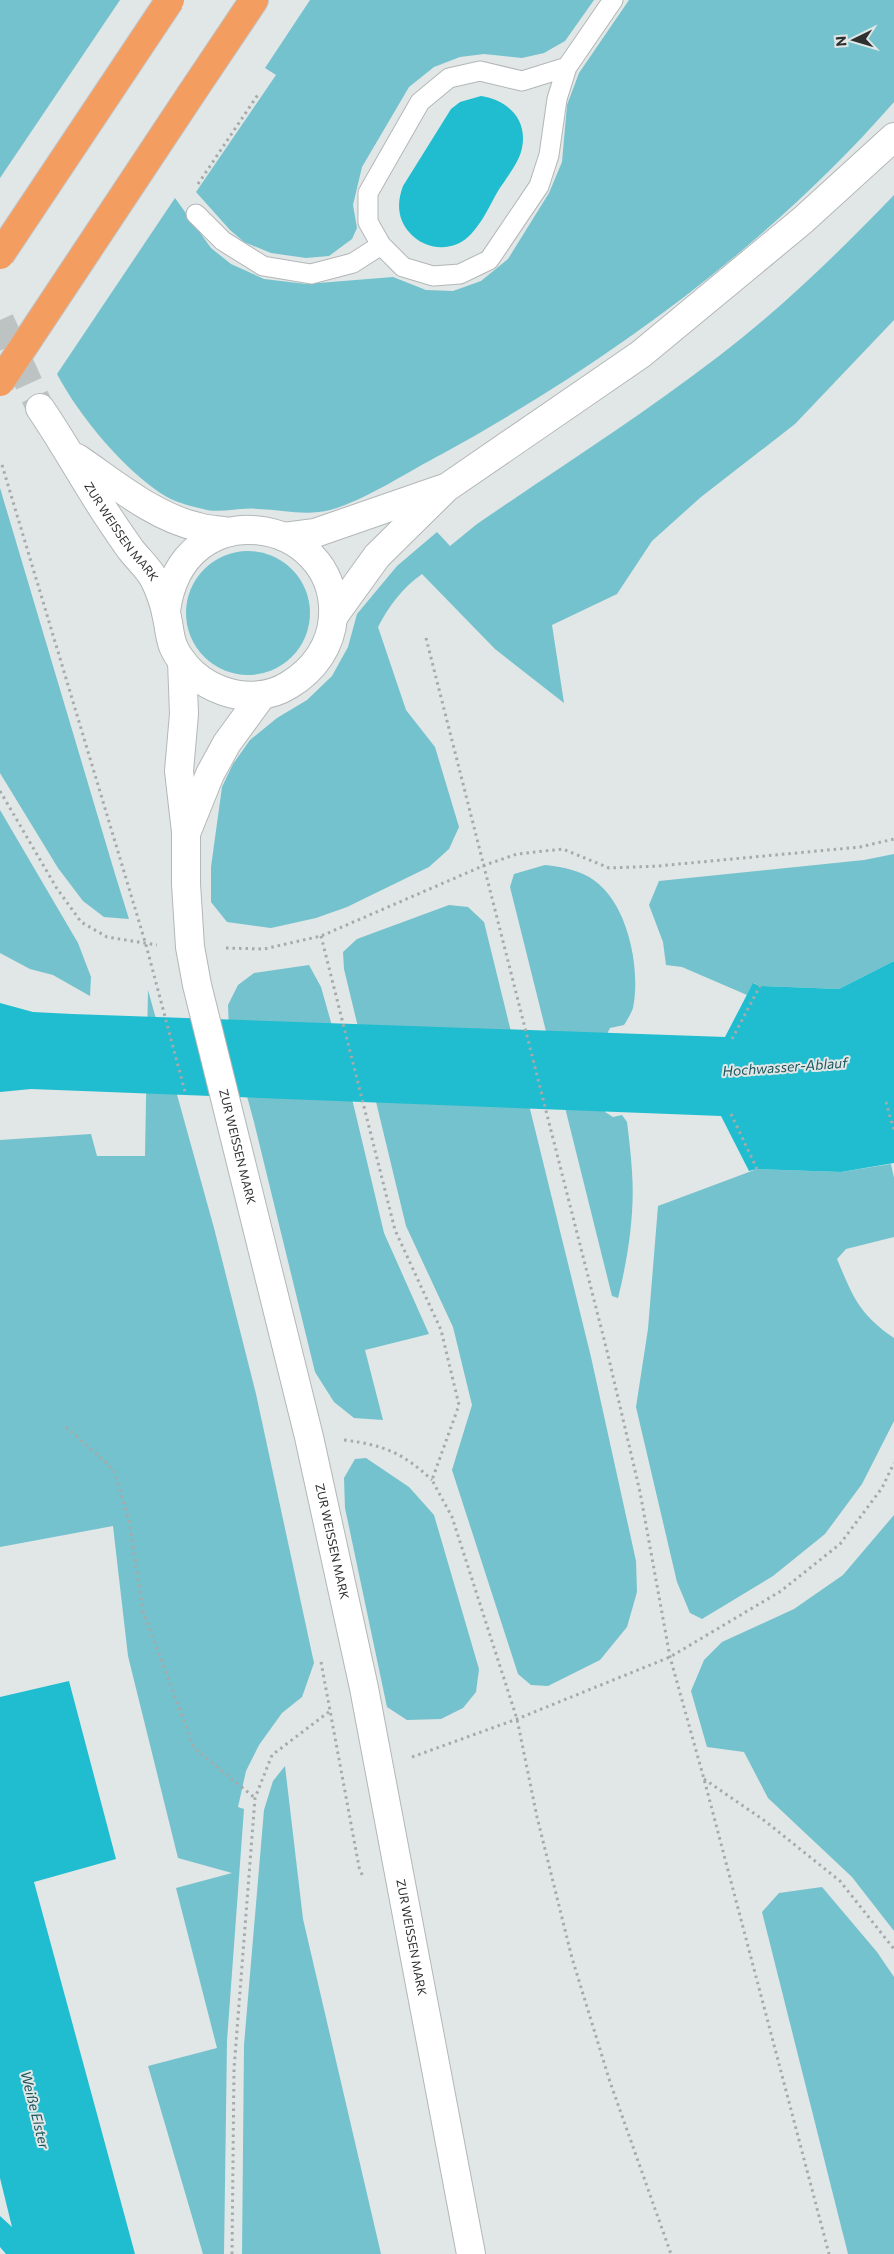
<svg xmlns="http://www.w3.org/2000/svg" width="894" height="2254" font-family="Commissioner,sans-serif">
<style>
.green{fill:#73c2cd}
.water{fill:#1fbdcf}
.lines{fill:none;stroke-linecap:round;stroke-linejoin:round}
.secondary-tunnel{stroke:#bdc2c2;stroke-width:28;stroke-dasharray:28 14;stroke-linecap:butt}
.service-casing{stroke:#b3b7b8;stroke-width:21}
.secondary-casing{stroke:#b3b7b8;stroke-width:30}
.motorway-casing{stroke:#c1c1c1;stroke-width:30}
.path{stroke:#a6aaaa;stroke-width:3;stroke-dasharray:2.5 4;stroke-linecap:butt}
.service{stroke:#fff;stroke-width:19}
.secondary{stroke:#fff;stroke-width:28}
.motorway{stroke:#f49d61;stroke-width:28}
.motorway-bridge-casing{stroke:#c1c1c1;stroke-width:30;stroke-linecap:butt}
.motorway-bridge{stroke:#f49d61;stroke-width:28}
.labels{text-anchor:middle;stroke-width:4;stroke-linejoin:round;paint-order:stroke}
.street-label{font-size:12px;fill:#2f3131;stroke:#e1e6e6}
.water-label{font-size:14px;font-style:italic;fill:#1b565d;stroke:#e1e6e6}
</style>
<rect width="100%" height="100%" fill="#e1e6e6"/>
<g class="green">
<polygon points="0,0 120,0 0,178"/>
<polygon points="310,0 594,0 565,41 544,53 522,58 484,54 460,57 434,67 409,87 362,167 353,205 357,228 352,239 329,256 306,258 271,253 244,242 230,230 196,192 276,75 265,68"/>
<path d="M629,0H894V102C768,246 609,362 442,454C409,471 366,500 330,510C306,516 283,510 258,509C242,507 222,513 207,510C194,507 178,503 167,497C126,473 79,416 57,374L175,198L211,248L231,264L264,279L306,284L393,277L426,290L453,291L481,281L508,259L549,193L562,162L567,105L579,73Z"/>
<path d="M894,195V320L795,424L701,497L652,541L617,594L552,625L564,703L495,649L422,574C402,588 389,606 378,627L406,710L435,747L459,827L449,849L429,867L347,907L316,918L271,928L227,922L211,902V867L222,787L233,764L250,740L277,718L307,700L332,676L348,647L357,614L397,566L437,532L450,546L477,524C557,469 641,416 719,356C782,308 839,252 894,195Z"/>
<polygon points="0,488 115,874 129,919 104,917 83,901 58,868 0,773"/>
<circle cx="248" cy="613" r="62"/>
<polygon points="0,810 78,943 91,977 90,996 53,975 30,969 0,953"/>
<polygon points="894,854 894,961 839,989 760,986 754,983 747,995 682,967 666,965 663,942 649,905 659,881 864,860"/>
<path d="M545,865C562,867 581,870 595,881C628,905 641,969 633,1008C631,1014 627,1020 624,1025L610,1028L606,1036L605,1112L613,1117L622,1115L627,1122C629,1138 631,1155 632,1172C635,1213 628,1258 618,1298L612,1296L510,887L514,874Z"/>
<polygon points="449,905 468,907 484,922 591,1357 636,1561 637,1592 627,1627 600,1660 548,1686 531,1685 518,1674 452,1470 472,1405 453,1327 406,1226 344,969 343,952 357,939"/>
<polygon points="309,965 321,987 349,1086 384,1233 429,1334 365,1350 383,1420 354,1418 334,1402 315,1372 254,1122 229,1030 228,1005 238,985 254,973"/>
<polygon points="148,990 214,1228 256,1394 314,1663 302,1697 282,1713 259,1745 246,1771 238,1807 244,1809 227,2041 224,2254 203,2254 148,2066 217,2048 176,1888 232,1873 178,1858 128,1656 113,1526 0,1547 0,1140 91,1134 97,1156 145,1156"/>
<path d="M891,1164L894,1178V1237L846,1249L837,1259C853,1297 859,1314 894,1338V1421L862,1484L825,1534L773,1576L702,1619L690,1613L677,1582L636,1407L648,1329L658,1206L757,1169L841,1172Z"/>
<polygon points="366,1458 409,1487 434,1515 479,1669 476,1692 463,1708 441,1719 407,1720 387,1707 345,1508 344,1478 355,1459"/>
<polygon points="894,1515 894,1931 852,1877 768,1798 744,1752 707,1747 691,1691 704,1660 722,1642 794,1609 843,1575"/>
<polygon points="285,1766 303,1919 381,2254 242,2254 244,2045 264,1810 273,1781"/>
<polygon points="822,1887 877,1952 894,1977 894,2254 848,2254 762,1912 779,1893"/>
</g>
<g class="water">
<path d="M481,96C507,100 528,119 522,148C519,163 506,178 498,191C490,205 483,221 472,233C455,253 425,251 409,232C397,218 397,202 403,186L451,109L460,102Z"/>
<polygon points="894,961 894,1163 841,1172 757,1169 749,1171 721,1116 31,1089 0,1092 0,1003 33,1012 72,1014 725,1037 753,983 760,986 839,989"/>
<polygon points="69,1681 116,1859 34,1882 135,2254 6,2254 0,2247 0,2216 12,2227 0,2178 0,1697"/>
</g>
<g class="lines">
<polyline class="secondary-tunnel" points="0,320 40,408"/>
<defs>
<g id="service">
<polyline points="567,67 522,81 480,71 449,78 420,102 368,193 368,222 381,245 403,267 433,276 460,274 489,260 539,186 549,155 557,99 567,67 613,0"/>
<polyline points="196,214 223,241 263,266 311,274 353,263 381,245"/>
</g>
<g id="secondary">
<path id="s1" d="M40,408C64,443 84,480 107,515C115,527 123,539 131,550C138,559 147,567 153,577C158,586 164,602 166,613C169,624 169,635 173,646C192,689 249,710 289,685C314,670 331,646 333,617C339,516 182,489 166,611"/>
<path d="M77,458C114,483 154,517 198,527C208,530 219,530 229,532"/>
<polyline points="284,537 315,533 442,489"/>
<polyline points="333,617 377,556 446,488 641,354 803,220 894,137"/>
<path id="s2" d="M182,661L184,714L179,771L186,832V884L190,947L197,985L309,1437L364,1688L471,2254"/>
<polyline points="187,831 210,774 227,743 262,695"/>
</g>
<polyline id="motorway" points="191,94 254,0"/>
</defs>
<use href="#service" class="service-casing"/>
<use href="#secondary" class="secondary-casing"/>
<use href="#motorway" class="motorway-casing"/>
<g class="path">
<polyline points="198,184 259,93"/>
<polyline points="2,465 146,945 185,1092"/>
<polyline points="426,638 608,1355 640,1492 670,1657 704,1779 829,2254"/>
<polyline points="0,791 56,887 81,922 107,937 157,945"/>
<polyline points="321,936 395,1230 441,1330 459,1405 432,1480 452,1517 517,1719 537,1817 572,1958 610,2082 671,2254"/>
<polyline points="226,948 264,949 321,936 485,865 517,854 563,849 609,868 658,866 860,847 894,839"/>
<polyline points="732,1039 760,986"/>
<polyline points="886,1102 894,1131"/>
<polyline points="731,1114 757,1169"/>
<polyline points="66,1427 114,1470 129,1520 143,1611 194,1748 255,1798"/>
<path d="M344,1440C384,1445 403,1453 432,1480"/>
<polyline points="321,1662 359,1867 363,1877"/>
<polyline points="412,1757 517,1719 670,1657 781,1591 840,1544 882,1488 894,1463"/>
<polyline points="704,1779 765,1821 840,1881 894,1949"/>
<polyline points="232,2254 234,2069 255,1798 272,1755 330,1711"/>
</g>
<use href="#service" class="service"/>
<use href="#secondary" class="secondary"/>
<use href="#motorway" class="motorway"/>
<defs>
<g id="motorway-bridge">
<polyline points="0,255 170,0"/>
<polyline points="0,382 191,94"/>
</g>
</defs>
<use href="#motorway-bridge" class="motorway-bridge-casing"/>
<use href="#motorway-bridge" class="motorway-bridge"/>
</g>
<g class="labels">
<g class="street-label">
<text dy="4" stroke="none"><textPath href="#s1" startOffset="148">ZUR WEISSEN MARK</textPath></text>
<text dy="4" stroke="none"><textPath href="#s2" startOffset="492">ZUR WEISSEN MARK</textPath></text>
<text dy="4" stroke="none"><textPath href="#s2" startOffset="898">ZUR WEISSEN MARK</textPath></text>
<text dy="4" stroke="none"><textPath href="#s2" startOffset="1302">ZUR WEISSEN MARK</textPath></text>
</g>
<g class="water-label">
<text transform="translate(785 1067) rotate(-4)" y="5">Hochwasser-Ablauf</text>
<text transform="translate(35 2110) rotate(76)" y="5">Weiße Elster</text>
</g>
</g>
<g transform="translate(854 40) rotate(265)" stroke="#e1e6e6" stroke-width="4" paint-order="stroke">
<path d="M0-4L9 19L0 12L-9 19Z" fill="#2f3131"/>
<text y="-8" font-size="14" font-weight="bold" text-anchor="middle" fill="#2f3131">N</text>
</g>
</svg>
